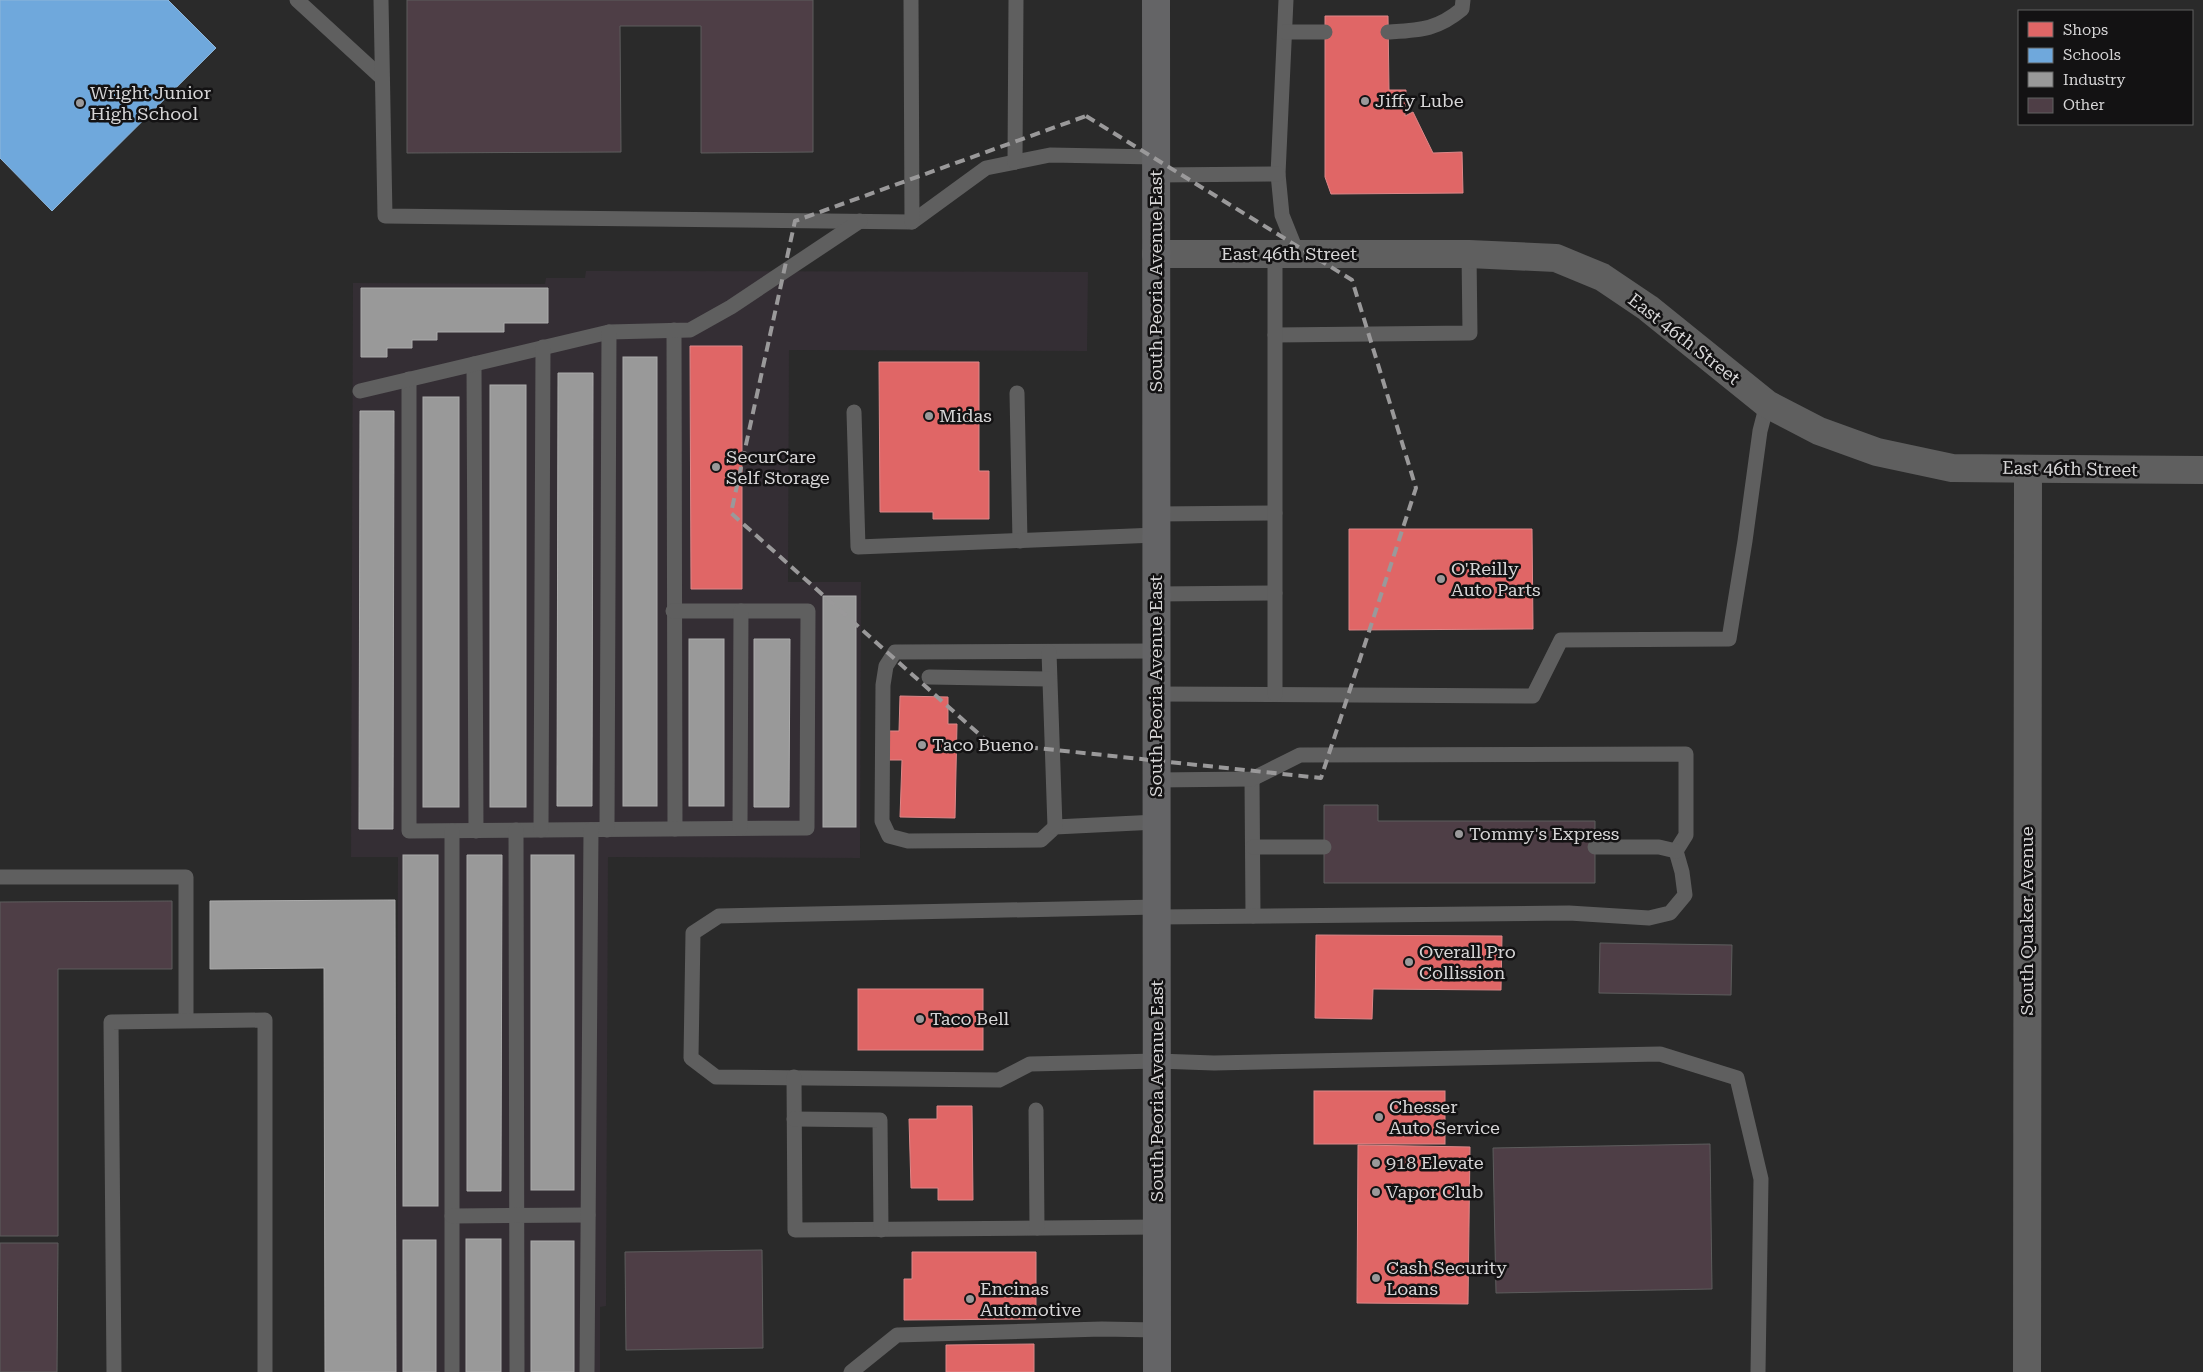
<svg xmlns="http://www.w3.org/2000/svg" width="2203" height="1372" font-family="'Roboto Serif',serif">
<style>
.built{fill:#342e34}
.shops{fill:#e06666;stroke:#dd8788}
.schools{fill:#6fa8dc;stroke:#8eb6da}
.industry{fill:#999;stroke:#ababab}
.building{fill:#4e3e46;stroke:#5d5d5d}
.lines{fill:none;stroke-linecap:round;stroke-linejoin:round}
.lane{stroke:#5f5f5f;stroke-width:15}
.street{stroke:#5f5f5f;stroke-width:28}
.secondary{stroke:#646466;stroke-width:28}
.marked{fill:none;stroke:#9a999a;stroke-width:4;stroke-dasharray:10 6;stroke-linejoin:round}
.poi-dot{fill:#9a999a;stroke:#131213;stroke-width:2}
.labels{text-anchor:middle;stroke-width:5;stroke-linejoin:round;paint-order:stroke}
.poi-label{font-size:18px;fill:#d6d5d6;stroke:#131213;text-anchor:start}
.street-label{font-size:18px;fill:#d6d5d6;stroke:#131213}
</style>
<rect width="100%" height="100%" fill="#2a2a2a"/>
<polygon class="built" points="586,271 1088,272 1087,351 789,350 788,582 861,582 860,858 608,857 606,1306 600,1307 600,1372 396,1372 398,857 351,857 353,283 545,284 546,278 585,278"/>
<g class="shops">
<polygon points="1325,16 1388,16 1389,90 1406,90 1405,116 1413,112 1433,153 1462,152 1463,193 1331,194 1325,177"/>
<polygon points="690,346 742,346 742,589 691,589"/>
<polygon points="879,362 979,362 979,471 989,471 989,519 933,519 933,512 880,512"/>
<polygon points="1349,529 1532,529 1533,629 1349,630"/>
<polygon points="900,696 948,697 948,724 957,724 955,818 900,817 902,760 887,760 888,731 899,731"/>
<polygon points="1316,935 1502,936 1501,990 1373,989 1372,1019 1315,1018"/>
<rect x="858" y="989" width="125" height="61"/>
<rect x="1314" y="1091" width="131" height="53"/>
<polygon points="937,1106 972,1106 973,1200 938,1200 938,1188 911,1188 909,1119 937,1119"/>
<polygon points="1358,1145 1470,1147 1468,1304 1357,1303"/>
<polygon points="912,1252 1036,1252 1036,1319 904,1320 904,1279 912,1279"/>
<polygon points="1034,1344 1034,1372 946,1372 946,1345"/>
</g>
<polygon class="schools" points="0,0 168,0 216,48 52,211 0,158"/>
<g class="industry">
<polygon points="361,288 548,288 548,323 504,323 504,332 437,332 437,340 412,340 412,348 387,348 387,357 361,357"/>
<rect x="623" y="357" width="34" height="449"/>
<polygon points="558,373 593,373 592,806 557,806"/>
<rect x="490" y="385" width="36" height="422"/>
<rect x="423" y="397" width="36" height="410"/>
<polygon points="360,411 394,411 393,829 359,829"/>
<rect x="823" y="596" width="33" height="231"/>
<rect x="689" y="639" width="35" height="167"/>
<polygon points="754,639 790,639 789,807 754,807"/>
<rect x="403" y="855" width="35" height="351"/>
<polygon points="467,855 502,855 501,1191 467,1191"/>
<rect x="531" y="855" width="43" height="335"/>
<polygon points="395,900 396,1372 325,1372 324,968 210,969 210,901"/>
<rect x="466" y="1239" width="35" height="133"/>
<rect x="403" y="1240" width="33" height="132"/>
<rect x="531" y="1241" width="43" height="131"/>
</g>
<g class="building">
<polygon points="407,0 813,0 813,152 701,153 701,26 620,26 621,152 407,153"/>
<polygon points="1324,805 1378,805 1378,821 1595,821 1595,883 1324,883"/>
<polygon points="172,901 172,969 58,969 58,1236 0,1236 0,902"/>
<polygon points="1600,943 1732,945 1731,995 1599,993"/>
<polygon points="1710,1144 1712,1289 1496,1293 1493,1148"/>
<polygon points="0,1243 58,1243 57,1372 0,1372"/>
<polygon points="762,1250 763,1348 626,1350 625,1252"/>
</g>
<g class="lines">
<g class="lane">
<polyline points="297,0 382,78"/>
<polyline points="381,0 385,216 912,222 986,168 1050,155 1156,157"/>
<polyline points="911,0 912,222"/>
<polyline points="1286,0 1278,174 1282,215 1298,255"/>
<polyline points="1285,32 1325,32"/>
<path d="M1388,32C1420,30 1437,30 1462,9L1463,0"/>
<polyline points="1015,162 1016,0"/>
<polyline points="1156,175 1278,174"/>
<polyline points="674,330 675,829"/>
<polyline points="1275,335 1470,333 1469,254"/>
<polyline points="474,364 476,831"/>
<polyline points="409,379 409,831 807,828 808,611 673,611"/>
<polyline points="360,391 609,332 690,330 731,307 860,221"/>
<polyline points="1017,393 1020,541"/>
<polyline points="854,412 858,547 1156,535"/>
<polyline points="1156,514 1275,513"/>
<polyline points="1156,594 1275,593"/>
<polyline points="1156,651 895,652 886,666 883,685 882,821 889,836 908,841 1041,840 1055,827 1157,822"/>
<polyline points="1049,652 1055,827"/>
<polyline points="929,677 1049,679"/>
<polyline points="1156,694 1533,696 1561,640 1729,639 1745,541 1760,431 1767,404"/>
<polyline points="1275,694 1275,255"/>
<polyline points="1252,779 1253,916"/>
<polyline points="1156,780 1252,779 1300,755 1686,754 1686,835 1676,851 1682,872 1685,895 1670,913 1649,918 1569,913 1157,917"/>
<polyline points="740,828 741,611"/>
<polyline points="516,830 517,1372"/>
<polyline points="541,830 543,347"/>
<polyline points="607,830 609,332"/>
<polyline points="452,831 452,1372"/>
<polyline points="1253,847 1324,847"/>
<polyline points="1595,847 1659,847 1676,851"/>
<polyline points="0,877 186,877 186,1020"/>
<polyline points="1157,907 719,916 693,933 691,1058 716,1077 999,1080 1030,1064 1157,1061 1214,1063 1660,1054 1737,1078 1761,1179 1758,1372"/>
<polyline points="794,1077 795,1230 1157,1227"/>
<polyline points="1036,1110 1037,1228"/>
<polyline points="794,1119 880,1120 881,1230"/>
<polyline points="452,1216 588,1215"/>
<polyline points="114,1372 111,1022 265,1020 265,1372"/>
<polyline points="587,1372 591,830"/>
<polyline points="851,1372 897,1335 1102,1329 1157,1330"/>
</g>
<g class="street">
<polyline points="1156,254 1469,254 1556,258 1602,277 1648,308 1767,404 1819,431 1877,452 1952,468 2203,470"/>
<polyline points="2027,1372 2028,469"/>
</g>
<polyline class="secondary" points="1156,0 1157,1372"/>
</g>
<path class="marked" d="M1086,116L1352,280L1416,488L1321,778L989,743L731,513L795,221Z"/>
<g class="poi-dot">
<circle cx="1365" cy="101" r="5"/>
<circle cx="80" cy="103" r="5"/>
<circle cx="929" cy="416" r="5"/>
<circle cx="716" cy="467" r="5"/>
<circle cx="1441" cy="579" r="5"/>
<circle cx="922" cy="745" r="5"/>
<circle cx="1459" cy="834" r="5"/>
<circle cx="1409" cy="962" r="5"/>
<circle cx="920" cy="1019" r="5"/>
<circle cx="1379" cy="1117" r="5"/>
<circle cx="1376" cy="1163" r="5"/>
<circle cx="1376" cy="1192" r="5"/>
<circle cx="1376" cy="1278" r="5"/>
<circle cx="970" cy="1299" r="5"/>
</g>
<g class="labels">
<g class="poi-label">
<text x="90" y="99">Wright Junior<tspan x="90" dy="21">High School</tspan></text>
<text x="1375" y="107">Jiffy Lube</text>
<text x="939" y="422">Midas</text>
<text x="726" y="463">SecurCare<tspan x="726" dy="21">Self Storage</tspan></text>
<text x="1451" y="575">O'Reilly<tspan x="1451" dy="21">Auto Parts</tspan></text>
<text x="932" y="751">Taco Bueno</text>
<text x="1469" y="840">Tommy's Express</text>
<text x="1419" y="958">Overall Pro<tspan x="1419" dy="21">Collission</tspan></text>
<text x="930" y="1025">Taco Bell</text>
<text x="1389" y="1113">Chesser<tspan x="1389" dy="21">Auto Service</tspan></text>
<text x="1386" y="1169">918 Elevate</text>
<text x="1386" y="1198">Vapor Club</text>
<text x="1386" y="1274">Cash Security<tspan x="1386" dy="21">Loans</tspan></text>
<text x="980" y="1295">Encinas<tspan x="980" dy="21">Automotive</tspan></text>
</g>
<g class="street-label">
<text x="1289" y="260">East 46th Street</text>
<text transform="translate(1156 281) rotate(-90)" y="6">South Peoria Avenue East</text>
<text transform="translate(1684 339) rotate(38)" y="6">East 46th Street</text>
<text transform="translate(2070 469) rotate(1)" y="6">East 46th Street</text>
<text transform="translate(1156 686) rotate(-90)" y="6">South Peoria Avenue East</text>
<text transform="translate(2027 921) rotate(-90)" y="6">South Quaker Avenue</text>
<text transform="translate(1157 1091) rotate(-90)" y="6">South Peoria Avenue East</text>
</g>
</g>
<rect x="2018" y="10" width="175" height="115" fill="#131213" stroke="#616061"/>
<rect x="2028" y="22" width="25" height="15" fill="#e06666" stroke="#616061"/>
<text x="2063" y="35" font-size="15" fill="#d6d5d6">Shops</text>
<rect x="2028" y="48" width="25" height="15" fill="#6fa8dc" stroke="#616061"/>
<text x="2063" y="60" font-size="15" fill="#d6d5d6">Schools</text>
<rect x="2028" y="72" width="25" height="15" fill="#999999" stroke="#616061"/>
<text x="2063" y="85" font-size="15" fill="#d6d5d6">Industry</text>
<rect x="2028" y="98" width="25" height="15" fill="#4e3e46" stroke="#616061"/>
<text x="2063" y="110" font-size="15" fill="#d6d5d6">Other</text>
</svg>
